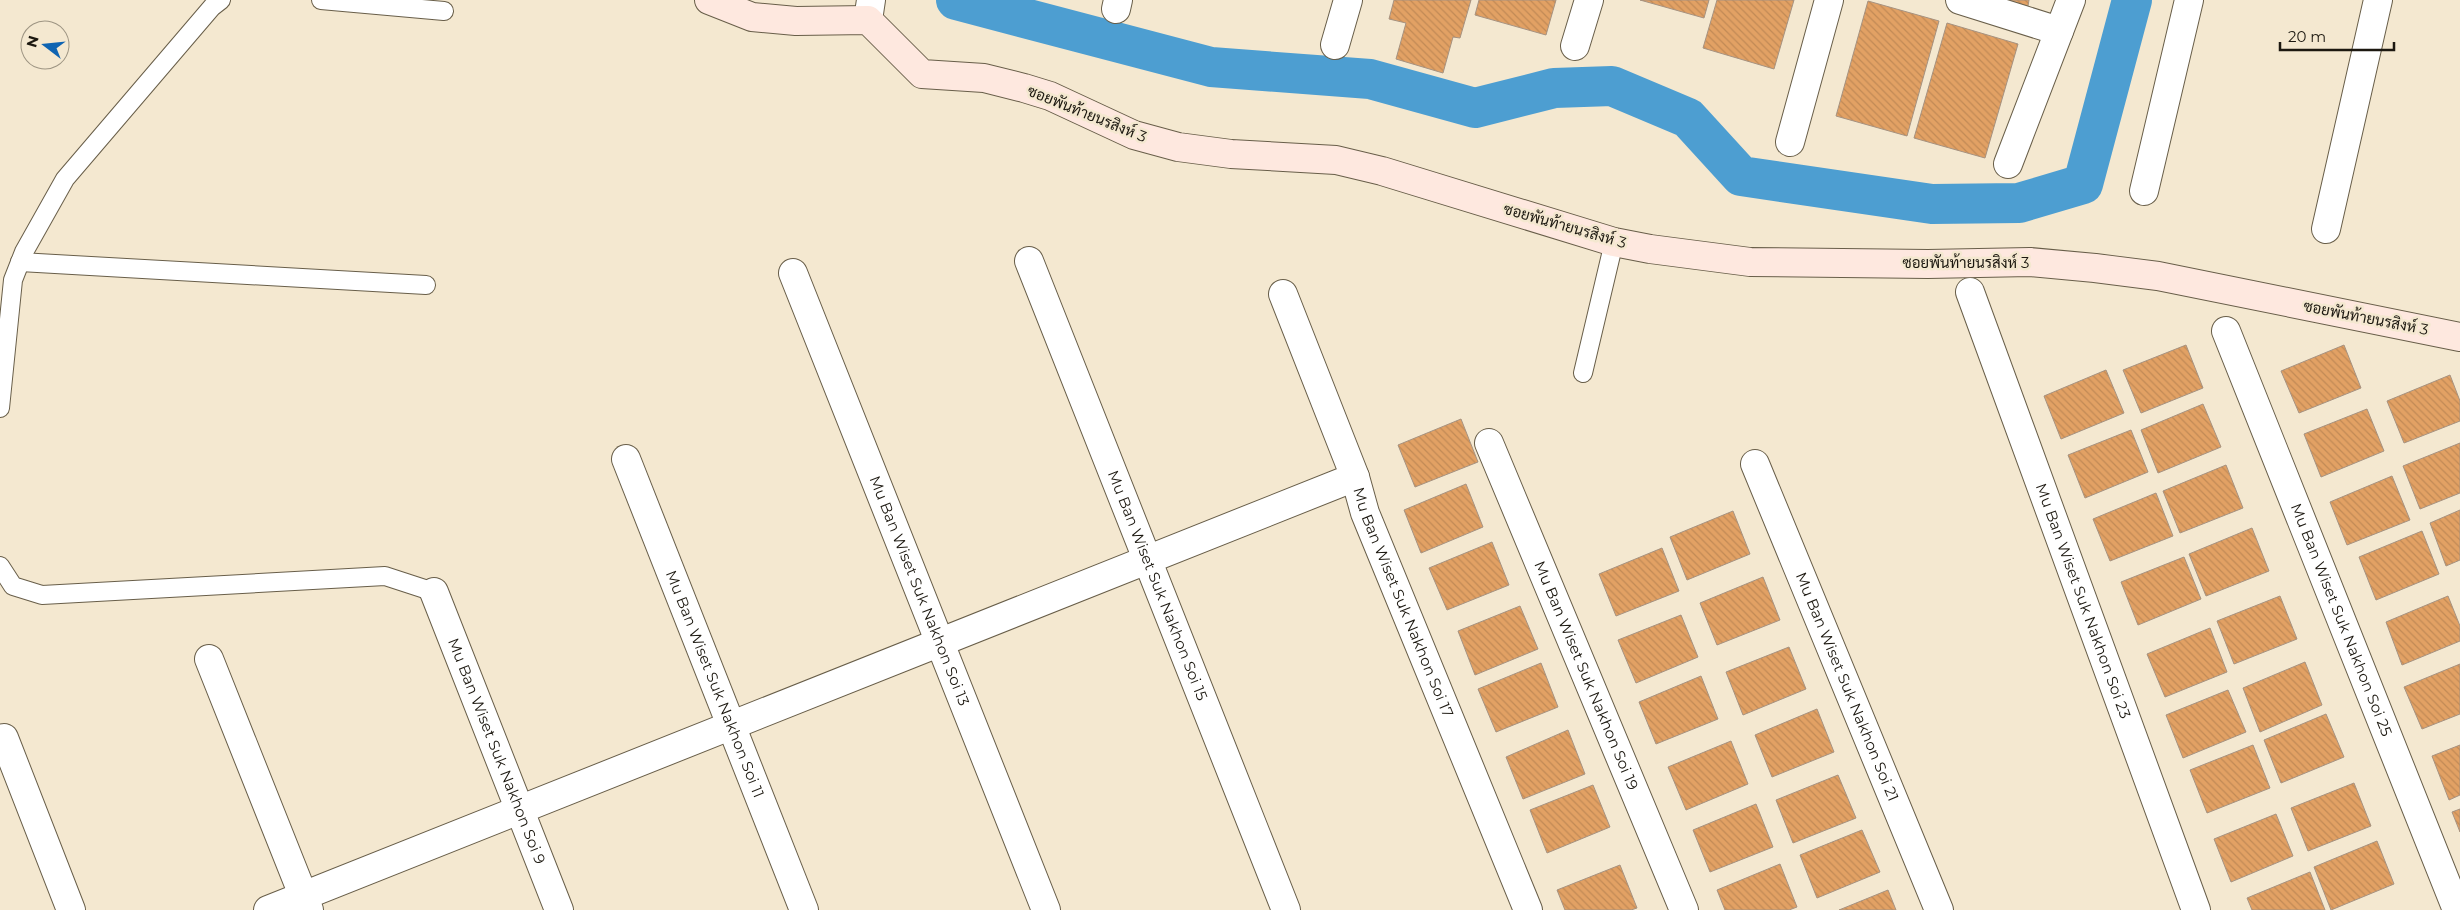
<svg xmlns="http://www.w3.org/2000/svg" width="2460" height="910" font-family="Montserrat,Sarabun,sans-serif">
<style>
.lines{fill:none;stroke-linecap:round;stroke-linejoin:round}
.canal{stroke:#4d9ed1;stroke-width:40}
.building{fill:url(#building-back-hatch);stroke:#a69280}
.lane-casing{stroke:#685e49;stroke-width:20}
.street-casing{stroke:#685e49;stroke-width:30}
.secondary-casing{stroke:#685e49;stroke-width:30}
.lane{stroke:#fff;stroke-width:18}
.street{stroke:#fff;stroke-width:28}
.secondary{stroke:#fee8df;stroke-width:28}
.labels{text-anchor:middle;stroke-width:5;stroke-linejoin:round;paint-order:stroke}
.street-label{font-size:15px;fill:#1c1810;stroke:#f4e8d0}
</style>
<defs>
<pattern id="building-back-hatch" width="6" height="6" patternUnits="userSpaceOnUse" patternTransform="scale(1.25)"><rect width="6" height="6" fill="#e2a164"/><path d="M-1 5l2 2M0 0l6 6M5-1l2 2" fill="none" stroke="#c18a56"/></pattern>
</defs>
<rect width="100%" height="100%" fill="#f4e8d0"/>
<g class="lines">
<polyline class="canal" points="956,0 1211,67 1370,79 1475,108 1554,88 1612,86 1688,118 1741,176 1932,204 2019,203 2083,184 2132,0"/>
</g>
<g class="building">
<polygon points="1394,0 1471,0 1460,38 1453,37 1443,73 1396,59 1406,23 1389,19"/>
<polygon points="1479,0 1556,0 1546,35 1475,15"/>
<polygon points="1640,0 1709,0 1704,18"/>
<polygon points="1717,0 1794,0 1774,69 1703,48"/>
<polygon points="2008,0 2029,0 2028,6"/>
<polygon points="1868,1 1939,21 1907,136 1836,116"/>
<polygon points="1947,23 2018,44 1985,158 1914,138"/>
<polygon points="2186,345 2203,388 2141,413 2123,370"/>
<polygon points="2344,345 2361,388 2299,413 2281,371"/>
<polygon points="2106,370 2124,413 2061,439 2044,396"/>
<polygon points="2450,375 2460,401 2460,421 2404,443 2387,401"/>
<polygon points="2203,404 2221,447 2158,473 2141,430"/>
<polygon points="2367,409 2384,451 2321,477 2304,434"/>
<polygon points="1461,419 1478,462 1415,487 1398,445"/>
<polygon points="2131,430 2148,472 2085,498 2068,455"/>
<polygon points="2460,443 2460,493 2420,509 2403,466"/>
<polygon points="2226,465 2243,508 2180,533 2163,491"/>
<polygon points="2392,476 2410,520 2347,545 2330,502"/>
<polygon points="1466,484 1483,527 1421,553 1404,510"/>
<polygon points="2156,493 2173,536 2110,561 2093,519"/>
<polygon points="2460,510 2460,560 2446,566 2430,523"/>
<polygon points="1733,511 1750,554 1687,580 1670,537"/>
<polygon points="2252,528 2269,571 2206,596 2189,554"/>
<polygon points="2422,531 2439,574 2376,600 2359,557"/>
<polygon points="1492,542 1509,585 1447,610 1429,568"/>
<polygon points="1662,548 1679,591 1616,616 1599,574"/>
<polygon points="2184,557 2201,599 2138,625 2121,582"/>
<polygon points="1763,577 1780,620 1717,645 1700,603"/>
<polygon points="2280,596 2297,639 2234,664 2217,621"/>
<polygon points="2448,596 2460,626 2460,641 2402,665 2386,622"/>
<polygon points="1520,606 1538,649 1475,675 1458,631"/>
<polygon points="1681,615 1698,657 1636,683 1618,640"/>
<polygon points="2210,628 2227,672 2165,697 2147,654"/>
<polygon points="1789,647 1806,689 1743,715 1726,672"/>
<polygon points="2305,662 2322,705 2260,732 2243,688"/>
<polygon points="1541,663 1558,707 1496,732 1478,689"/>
<polygon points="2460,664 2460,714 2422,729 2404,687"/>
<polygon points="1701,676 1718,719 1656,744 1639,702"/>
<polygon points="2228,690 2246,732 2183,758 2166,715"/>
<polygon points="1817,709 1834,752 1772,777 1755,735"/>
<polygon points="2326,714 2344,757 2281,783 2264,740"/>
<polygon points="1568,730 1585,774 1523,799 1506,757"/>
<polygon points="1731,741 1748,784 1686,810 1668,767"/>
<polygon points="2253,745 2270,788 2207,813 2190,770"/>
<polygon points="2460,745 2460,795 2449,800 2432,756"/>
<polygon points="1838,775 1856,818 1793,843 1776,800"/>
<polygon points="2354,783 2371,826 2308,851 2291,808"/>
<polygon points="1593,785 1610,827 1547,853 1530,810"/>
<polygon points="1756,804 1773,847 1710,872 1693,830"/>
<polygon points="2460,809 2460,832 2452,812"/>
<polygon points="2276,814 2293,856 2231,882 2214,839"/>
<polygon points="1862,830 1880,872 1817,898 1800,855"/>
<polygon points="2377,841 2394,884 2331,910 2314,867"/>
<polygon points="1780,864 1797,907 1789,910 1725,910 1717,890"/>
<polygon points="1620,865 1637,908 1631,910 1565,910 1557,890"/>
<polygon points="2310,872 2325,910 2252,910 2247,898"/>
<polygon points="1888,890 1896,910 1839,910"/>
</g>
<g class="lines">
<defs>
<g id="lane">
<polyline points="321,0 444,11"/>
<polyline points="20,262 426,285"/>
<polyline points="1583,373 1614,242"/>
<polyline points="0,408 13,280 24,252 65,179 212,7 221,0"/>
<polyline points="0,566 13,586 42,595 385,576 434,592"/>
</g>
<g id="street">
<polyline points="1960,0 2059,31"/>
<polyline points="1116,9 1118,0"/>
<polyline points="868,20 871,0"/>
<polyline points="1335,45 1348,0"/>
<polyline points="1575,46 1589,0"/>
<polyline points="1790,142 1829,0"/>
<polyline points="2008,164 2071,0"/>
<polyline points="2144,191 2189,0"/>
<polyline points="2326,229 2378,0"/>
<path id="s1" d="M1029,261L1286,910"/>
<path id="s2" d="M793,273L1046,910"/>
<path id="s3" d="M1970,292L2196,910"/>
<path id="s4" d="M1283,294L1355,477L1365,513L1528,910"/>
<path id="s5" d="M2226,331L2457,910"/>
<path id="s6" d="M1489,443L1684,910"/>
<path id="s7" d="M626,459L804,910"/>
<path id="s8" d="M1755,464L1939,910"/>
<path id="s9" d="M434,592L559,910"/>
<polyline points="209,659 309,910"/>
<polyline points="4,738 71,910"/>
<polyline points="268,910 1355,477"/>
</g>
<polyline id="secondary" points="709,0 752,17 796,21 868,20 922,74 984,78 1024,88 1050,96 1134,135 1178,147 1231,154 1336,160 1382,171 1614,242 1650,249 1750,262 1928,264 2030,262 2095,268 2158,276 2460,337"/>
</defs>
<use href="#lane" class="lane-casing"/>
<use href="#street" class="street-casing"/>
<use href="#secondary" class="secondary-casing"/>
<use href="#lane" class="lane"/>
<use href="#street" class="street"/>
<use href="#secondary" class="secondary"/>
</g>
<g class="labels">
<g class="street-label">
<text transform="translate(1087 114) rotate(22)" y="5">ซอยพันท้ายนรสิงห์ 3</text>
<text transform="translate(1565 226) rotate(16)" y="5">ซอยพันท้ายนรสิงห์ 3</text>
<text x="1966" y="268">ซอยพันท้ายนรสิงห์ 3</text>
<text transform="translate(2366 318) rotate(11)" y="5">ซอยพันท้ายนรสิงห์ 3</text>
<text dy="5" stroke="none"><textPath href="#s1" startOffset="349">Mu Ban Wiset Suk Nakhon Soi 15</textPath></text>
<text dy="5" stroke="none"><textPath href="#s2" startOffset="342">Mu Ban Wiset Suk Nakhon Soi 13</textPath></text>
<text dy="5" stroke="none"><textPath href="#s3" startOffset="329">Mu Ban Wiset Suk Nakhon Soi 23</textPath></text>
<text dy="5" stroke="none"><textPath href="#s4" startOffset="331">Mu Ban Wiset Suk Nakhon Soi 17</textPath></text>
<text dy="5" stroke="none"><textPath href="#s5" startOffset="311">Mu Ban Wiset Suk Nakhon Soi 25</textPath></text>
<text dy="5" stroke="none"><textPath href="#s6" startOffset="252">Mu Ban Wiset Suk Nakhon Soi 19</textPath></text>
<text dy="5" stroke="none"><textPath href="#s7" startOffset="242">Mu Ban Wiset Suk Nakhon Soi 11</textPath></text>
<text dy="5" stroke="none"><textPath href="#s8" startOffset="241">Mu Ban Wiset Suk Nakhon Soi 21</textPath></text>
<text dy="5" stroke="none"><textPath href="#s9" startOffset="171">Mu Ban Wiset Suk Nakhon Soi 9</textPath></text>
</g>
</g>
<g transform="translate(45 45) rotate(286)"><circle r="24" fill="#f4e8d0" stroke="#9e9583"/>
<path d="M0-4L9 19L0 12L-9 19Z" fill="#0f64b2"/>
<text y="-8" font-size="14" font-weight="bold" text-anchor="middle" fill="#1c1810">N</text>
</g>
<path d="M2280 42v8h114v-8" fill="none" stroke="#1c1810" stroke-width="2.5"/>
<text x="2288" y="42" font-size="15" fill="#1c1810" stroke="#f4e8d0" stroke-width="4" paint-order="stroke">20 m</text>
</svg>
